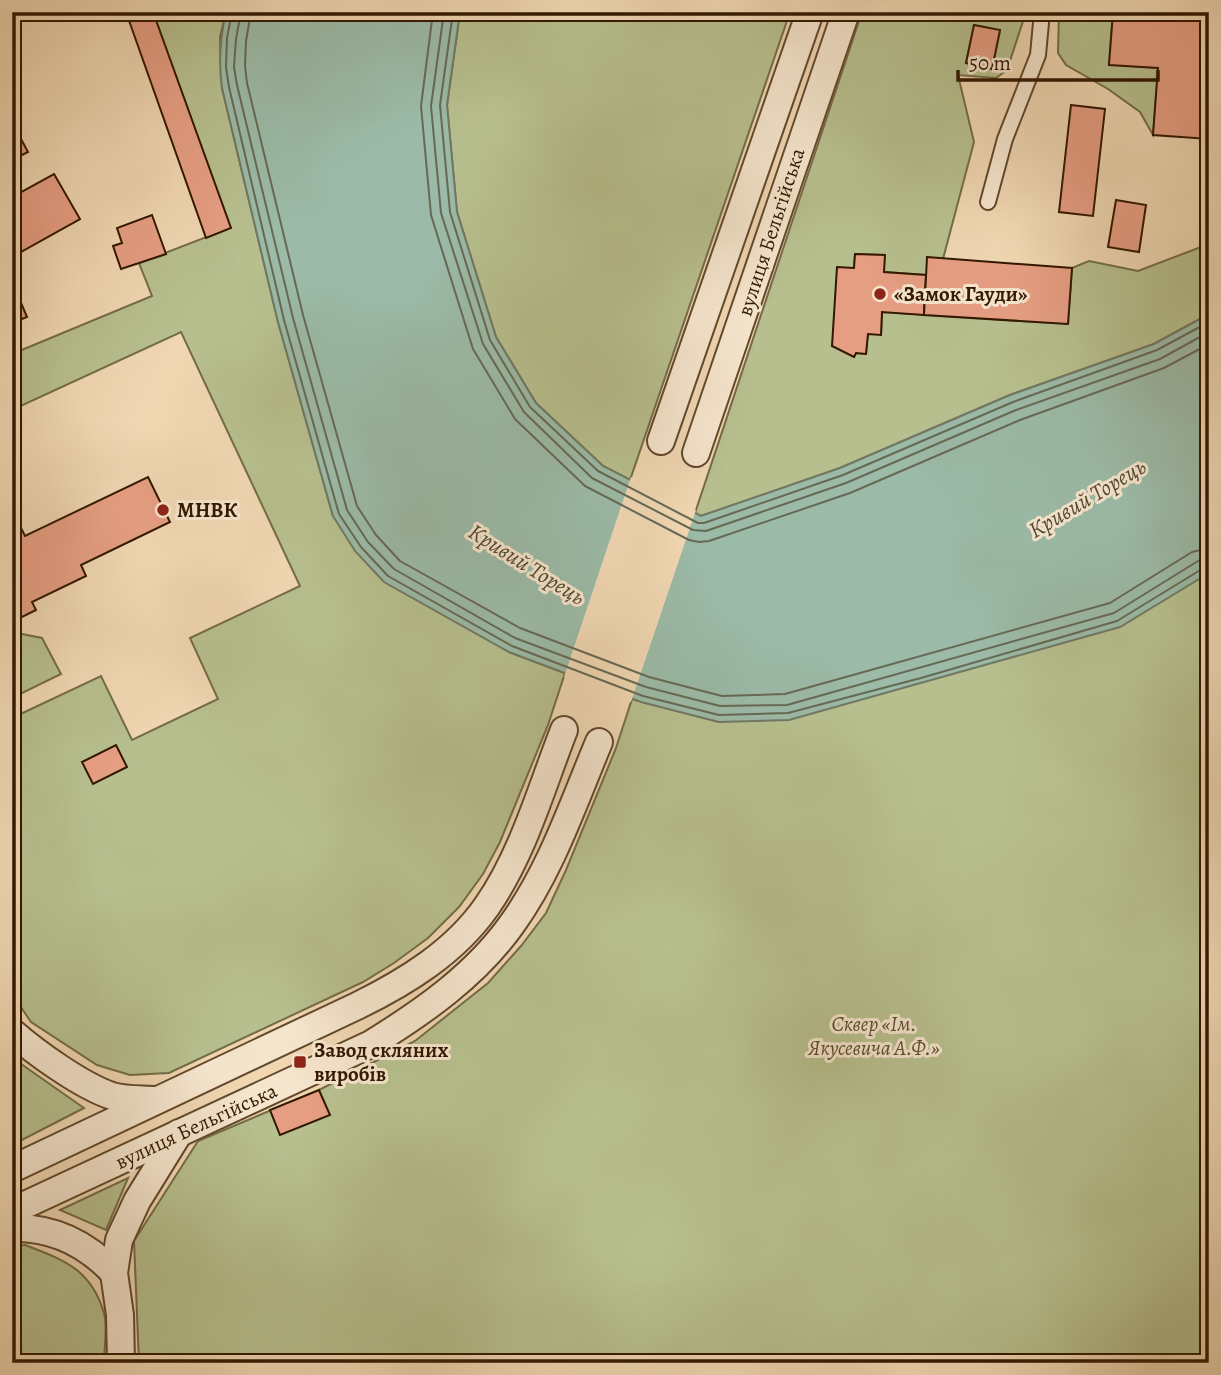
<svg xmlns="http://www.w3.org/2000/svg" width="1221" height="1375" font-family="Alegreya,serif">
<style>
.green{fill:#b7bf8e;stroke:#746c47;stroke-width:2;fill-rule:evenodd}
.water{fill:#9bbaa7;stroke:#717964;stroke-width:2}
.pier{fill:#f0d7b2}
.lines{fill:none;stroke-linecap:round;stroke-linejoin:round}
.shore{stroke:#666954;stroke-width:2}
.building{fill:#e69e83;stroke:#321800;stroke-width:2}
.lane-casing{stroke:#62482c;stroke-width:18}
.street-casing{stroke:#62482c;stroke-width:30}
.lane{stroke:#f5e5cd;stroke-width:14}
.street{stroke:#f5e5cd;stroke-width:26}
.poi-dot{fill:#8f2418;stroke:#f5e5cd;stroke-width:2.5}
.labels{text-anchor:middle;stroke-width:6;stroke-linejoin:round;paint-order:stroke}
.street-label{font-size:21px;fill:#321800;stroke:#f5e5cd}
.poi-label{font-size:21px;font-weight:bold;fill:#321800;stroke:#f5e5cd;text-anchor:start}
.park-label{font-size:21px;font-style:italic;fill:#5a4a2b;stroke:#f5e5cd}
.water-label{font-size:23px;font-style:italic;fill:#524932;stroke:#f5e5cd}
</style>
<rect width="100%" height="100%" fill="#f0d7b2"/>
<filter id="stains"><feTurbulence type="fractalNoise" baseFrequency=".00286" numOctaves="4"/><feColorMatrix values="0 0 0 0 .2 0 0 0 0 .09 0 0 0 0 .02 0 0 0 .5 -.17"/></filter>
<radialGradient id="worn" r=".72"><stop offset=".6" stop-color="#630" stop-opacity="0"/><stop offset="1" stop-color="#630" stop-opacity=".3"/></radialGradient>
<g class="green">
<polygon points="153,12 226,12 220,37 222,88 278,322 333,516 509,652 565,673 548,725 500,842 483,874 459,907 428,938 394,963 363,982 169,1073 130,1075 97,1065 31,1022 12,994 12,718 101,676 132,740 218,699 190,638 300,586 181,332 12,410 12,354 152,296 139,263 230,228"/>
<polygon points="460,12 790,12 630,480 603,466 536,403 496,337 457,212 447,105"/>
<path d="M862,12H1026L1007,70L996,78L958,75L974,142L943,259L926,275L884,272V255L855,254L854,268L832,346L854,357L856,353L866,354L868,334H881L882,312L1068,324L1072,268L1089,261L1138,271L1201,247L1209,242V314L1154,344L1010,395L840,468L701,516L695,513ZM974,25L1000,31L992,68L966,63Z"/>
<polygon points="1059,12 1113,12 1109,64 1158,68 1153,135 1140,112 1108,89 1066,65 1058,53"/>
<polygon points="1209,573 1209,1363 139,1363 134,1241 198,1141 319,1090 415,1041 488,983 521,946 546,913 566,870 616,748 632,699 719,722 1199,579"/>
<polygon points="12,632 42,638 61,674 12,698"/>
<polygon points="14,1059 84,1108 12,1145"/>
<polygon points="128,1178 106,1230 60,1210"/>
<path d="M25,1245C64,1260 91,1269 104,1313C108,1328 104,1348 104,1363H12V1247Z"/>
</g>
<path class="water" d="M226,12H460L447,105L457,212L496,337L536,403L603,466L701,516L840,468L1010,395L1154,344L1209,314V573L1120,627L789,720L719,722L641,702L509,652L384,582L355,551L333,516L278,322L222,88C218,61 220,38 226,12Z"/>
<polygon class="pier" points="631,477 696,510 631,702 564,677"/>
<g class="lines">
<g class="shore">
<polyline points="232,12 227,38 226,67 229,87 284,320 339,514 361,547 388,576 512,646 643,696 719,715 788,713 921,678 1117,621 1202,569 1209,568"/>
<polyline points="241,12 236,39 234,67 237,85 293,318 347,510 368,542 394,569 515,638 646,687 720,706 787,705 1114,613 1198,561 1209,559"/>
<polyline points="251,12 246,41 245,66 247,83 303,315 357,506 376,535 400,561 520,628 649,677 722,696 785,694 1110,603 1192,552 1209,548"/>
<polyline points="433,12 421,106 431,215 473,349 515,419 585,486 689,540 699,542 709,541 850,493 1020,420 1164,368 1209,344"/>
<polyline points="444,12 431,106 441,213 483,344 524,412 592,478 693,530 706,531 846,483 1016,410 1160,359 1209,332"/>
<polyline points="453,12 440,105 450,212 490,340 530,407 598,471 698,523 704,523 843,475 1013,402 1157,350 1209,322"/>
</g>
</g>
<g class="building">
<polygon points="126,12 153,12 231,228 206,238"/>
<polygon points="1113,12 1209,13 1209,139 1153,135 1158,68 1109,65"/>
<polygon points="974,25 1000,30 992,69 966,63"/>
<polygon points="1071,105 1105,109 1093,216 1059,212"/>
<polygon points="12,122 28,152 12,160"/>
<polygon points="54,174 80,219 12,257 12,197"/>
<polygon points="1116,200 1146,205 1139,252 1108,247"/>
<polygon points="152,215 166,254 121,269 113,246 122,243 117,228"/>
<polygon points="855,254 885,255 884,272 926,275 924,315 882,312 881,335 868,334 866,354 856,353 854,357 832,346 837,267 854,268"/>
<polygon points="927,257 1072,268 1068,324 924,315"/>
<polygon points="16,291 27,317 12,323 12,293"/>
<polygon points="148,477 170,522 81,565 86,576 32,602 36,610 12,622 12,510 25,536"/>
<polygon points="116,745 127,767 93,784 82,762"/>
<polygon points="319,1090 330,1115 280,1135 270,1110"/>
</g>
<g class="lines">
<defs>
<polyline id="lane" points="988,202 1005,139 1038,55 1042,12"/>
<g id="street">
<polyline points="661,441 810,12"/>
<polyline points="696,453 846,12"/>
<path d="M12,1032C36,1053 82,1086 112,1096C125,1100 142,1099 156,1100"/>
<path d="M12,1169L357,1006C406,982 455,952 487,906C523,854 541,789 564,730"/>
<path d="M12,1211L371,1044C423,1012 476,975 512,924C551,870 573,804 599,742"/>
<path d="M12,1228C53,1227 87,1244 114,1273"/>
<polyline points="121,1363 120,1315 114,1273 119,1240 137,1201 179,1133"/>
</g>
</defs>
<use href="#lane" class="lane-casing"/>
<use href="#street" class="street-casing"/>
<use href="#lane" class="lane"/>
<use href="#street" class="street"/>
</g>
<g class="poi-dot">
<circle cx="880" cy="294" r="7"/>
<circle cx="163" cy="510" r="7"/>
<rect x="293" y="1055" width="14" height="14" rx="3.5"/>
</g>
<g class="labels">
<g class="street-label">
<text transform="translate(771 232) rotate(-72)" y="7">вулиця Бельгійська</text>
<text transform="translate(196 1126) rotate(-25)" y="7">вулиця Бельгійська</text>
</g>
<g class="poi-label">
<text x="894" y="301">«Замок Гауди»</text>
<text x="177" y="517">МНВК</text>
<text x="314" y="1057">Завод скляних<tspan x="314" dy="24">виробів</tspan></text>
</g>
<g class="park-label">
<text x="874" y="1031">Сквер «Ім.<tspan x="874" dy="24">Якусевича А.Ф.»</tspan></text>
</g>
<g class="water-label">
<text transform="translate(1087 498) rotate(-31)" y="8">Кривий Торець</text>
<text transform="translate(527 564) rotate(32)" y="8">Кривий Торець</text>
</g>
</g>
<rect width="1221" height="1375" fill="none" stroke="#f0d7b2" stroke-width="42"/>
<rect x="14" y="14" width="1193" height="1347" fill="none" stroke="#321800" stroke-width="3.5"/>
<rect x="21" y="21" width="1179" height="1333" fill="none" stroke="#321800" stroke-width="2"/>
<path d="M958 70v10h200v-10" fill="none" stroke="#321800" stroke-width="3.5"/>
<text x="969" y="70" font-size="21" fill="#321800" stroke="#f5e5cd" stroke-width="5" paint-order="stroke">50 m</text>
<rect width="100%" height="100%" filter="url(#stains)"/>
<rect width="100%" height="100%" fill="url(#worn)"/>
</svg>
